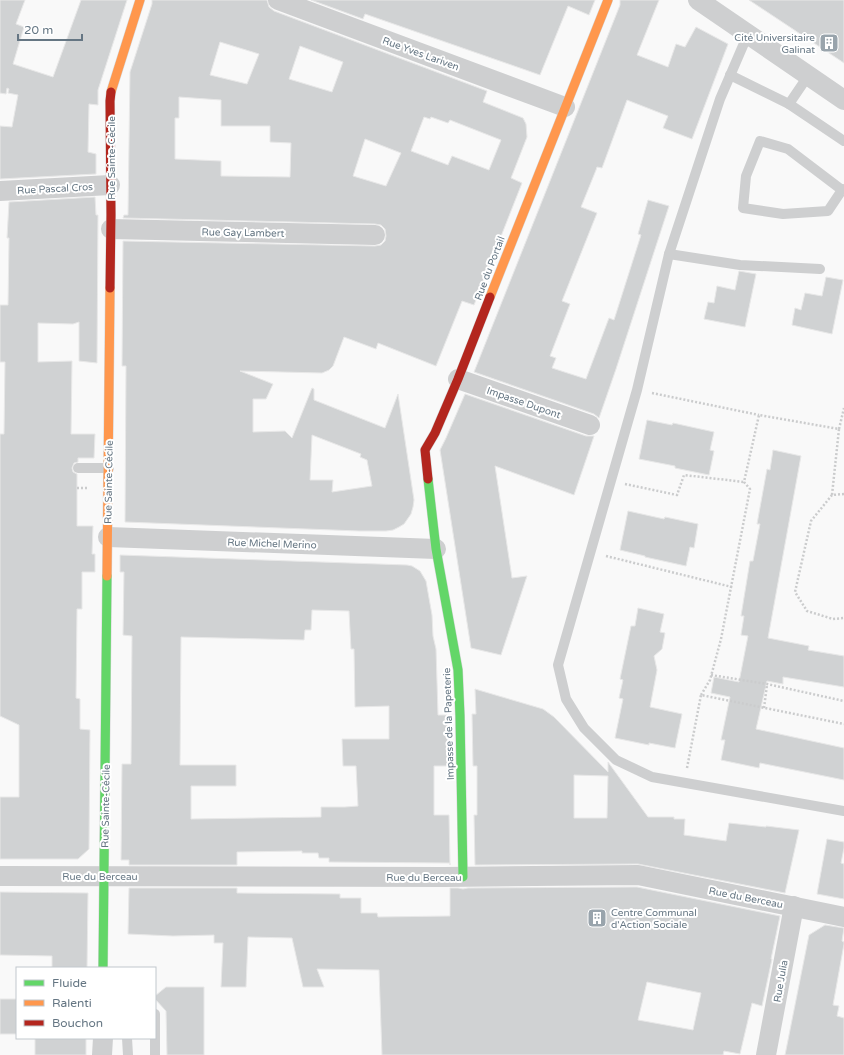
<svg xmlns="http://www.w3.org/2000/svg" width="844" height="1055" font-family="'Varela Round',sans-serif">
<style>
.building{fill:#d0d2d3;stroke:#e8e8e8;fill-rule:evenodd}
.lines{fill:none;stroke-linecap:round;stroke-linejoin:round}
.fast-casing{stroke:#d5d6d7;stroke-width:10}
.slow-casing{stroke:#d5d6d7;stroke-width:10}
.jam-casing{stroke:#d5d6d7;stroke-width:10}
.path{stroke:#cbcccd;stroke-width:2.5;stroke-dasharray:2 2;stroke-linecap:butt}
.lane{stroke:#cecfd0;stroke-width:10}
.street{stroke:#cecfd0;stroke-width:20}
.fast{stroke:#63d668;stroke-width:9}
.slow{stroke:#ff974d;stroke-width:9}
.jam{stroke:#b3261e;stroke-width:9}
.labels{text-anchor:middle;stroke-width:4;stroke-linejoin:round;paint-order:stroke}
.poi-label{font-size:10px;fill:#657683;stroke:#fff;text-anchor:end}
.street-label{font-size:10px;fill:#657683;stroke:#fff}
</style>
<rect width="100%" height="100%" fill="#f9f9f9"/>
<g class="building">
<polygon points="0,0 25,0 16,24 24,27 13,64 53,77 81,0 127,0 98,90 98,105 89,104 88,152 96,154 96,174 0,179 0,126 12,127 18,95 8,93 9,89 7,88 6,94 0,93"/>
<path d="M152,0H267L269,7L274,11L487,91L483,102L523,118L526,124L527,137L511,178L522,183L474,305L462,301L436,366L378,343L376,349L344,337L333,366L329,370L322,373L240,371L273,384L266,399H253V432L285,431L292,438L312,388L314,389V400L385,428L398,394L414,500L413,507L411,514L404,524L399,527L393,530L386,531H359L125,522L126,366H122L123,241L375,246L381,245L385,241L386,236L385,229L381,225L375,224L123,218L124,215H128L130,72L152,4ZM220,42L259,54L247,84L210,75ZM300,46L343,62L332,92L289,79ZM179,97L221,100V126H270V142L291,143L290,177L221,176V161L175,159V118H179ZM424,117L430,119L431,117L448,123L450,120L501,140L489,170L452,156L448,165L411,151ZM365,139L401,153L386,186L353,176ZM312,435L361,454L360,457L367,460L372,486L332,492L333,480H310Z"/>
<polygon points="311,0 595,0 589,15 568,6 540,75 365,14 363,19"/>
<polygon points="620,0 659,0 637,55 668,67 676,44 685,47 696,27 728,44 692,139 663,128 668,116 627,100 602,168 597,167 596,170 581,207 597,213 562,301 570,304 550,356 556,358 552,368 586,379 609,318 614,320 641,235 638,234 648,200 669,206 616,369 599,418 594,414 474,372 620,5"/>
<polygon points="749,0 844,0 844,63"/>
<polygon points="95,197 96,215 98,215 97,363 79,361 79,322 73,324 38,323 38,362 72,361 71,434 95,434 94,458 78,458 78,462 74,463 72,468 73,472 77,474 77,526 93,526 92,554 95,554 95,572 82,572 82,609 77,609 76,698 80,699 80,729 90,730 89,849 78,859 0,859 0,797 19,797 19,725 0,716 0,434 4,434 5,362 0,362 0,305 8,305 9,238 7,238 9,202"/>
<polygon points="739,271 756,274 745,327 704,319 708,302 714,303 717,286 735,290"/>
<polygon points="826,277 843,280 832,334 792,325 795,308 801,310 805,293 822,296"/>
<polygon points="465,394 586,436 594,436 574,495 495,466 512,578 527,576 501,655 471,648 440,450 446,438"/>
<polygon points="647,420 672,425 673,423 714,432 710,450 714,451 709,475 675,468 675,466 639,459"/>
<polygon points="773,450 801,456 768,638 809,646 808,650 844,656 844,687 783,677 783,684 767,681 756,729 844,748 844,780 760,763 759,768 721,760 725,740 721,740 730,697 711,693 714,677 739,682 748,636 741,635 744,616 741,616 750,561 753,561 760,524 757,524 767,469 770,470"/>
<polygon points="628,511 664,519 665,517 698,524 694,548 690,547 686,566 645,557 645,556 620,550"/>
<path d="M120,555L407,565L412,566L420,571L426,581L432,615L433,636L436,649L438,715H447L448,766H434V815H449L450,865V863L329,862V858H319L318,853H302V851L237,852V865H129V860H121L122,764H131L132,636L123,635L124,572H120ZM312,610L349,611L351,649H354L355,707L389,706V739H342L343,766H356L358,806L345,807H321V817L191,819V786H236V765H180L181,637L304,640L305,630H311Z"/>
<polygon points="638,608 664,614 660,632 665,633 662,649 654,656 657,670 650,707 682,714 675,748 649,743 649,745 615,738 623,699 619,698 623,680 620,679 631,626 635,626"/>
<path d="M475,689L543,709L554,717L608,772V762L648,817H674V819H685L684,835L726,841L729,823L766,827V826L799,830L785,893L638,864L475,865L474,815H477V766H473L472,714H476ZM574,775L608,776L607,818H574Z"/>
<polygon points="827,839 844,842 844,848 841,863 844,864 844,899 817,894"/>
<path d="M637,887L780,916L771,959H772L762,1006L752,1003L740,1054L724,1051L723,1055H382L379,970L317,969L324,987H303L292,938L248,937L246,987H221L223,943H214V935L173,936L128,934L129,888H237V893L340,894V898H361V913H377L378,917L450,916V888H458L463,889L468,888ZM647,982L701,993L693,1030L638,1020Z"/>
<polygon points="0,892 88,893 87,968 52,968 52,956 0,955"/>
<polygon points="825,925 844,928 842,941 844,942 844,944 833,1005 839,1006 837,1016 844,1018 844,1055 785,1055 809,935"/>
<polygon points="166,987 204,987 204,1055 167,1055 166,1011 155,999 155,996"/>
<rect x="0" y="999" width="17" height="35"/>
<rect x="35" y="1038" width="51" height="17"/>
</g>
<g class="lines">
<defs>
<g id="fast">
<polyline points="428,479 436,549 458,670 460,716 463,877"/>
<polyline points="103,968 107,576"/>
</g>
<g id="slow">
<polyline points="111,92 140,0"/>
<polyline points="490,297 608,0"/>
<polyline points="107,576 110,288"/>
</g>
<g id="jam">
<polyline points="110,288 111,215 110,101 111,92"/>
<polyline points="428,479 425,450 435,433 458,379 490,297"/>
</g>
</defs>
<use href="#fast" class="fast-casing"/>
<use href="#slow" class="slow-casing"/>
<use href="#jam" class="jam-casing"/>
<g class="path">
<polyline points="652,393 759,415"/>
<polyline points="839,429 844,408"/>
<polyline points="625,484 677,495 684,475 744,482"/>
<polyline points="77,488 88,488"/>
<polyline points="844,494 832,495 811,521 795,592 807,611 833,619 844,618"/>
<polyline points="606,556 732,587"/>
<polyline points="711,675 767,684 844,701"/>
<polyline points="701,695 710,680 721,639 750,489 744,482 759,415 839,429 832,495"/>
<polyline points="764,708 767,685"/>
<polyline points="687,768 701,695 844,724"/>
</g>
<g class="lane">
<polyline points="748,34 720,99 669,254 637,390 558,665 566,699 584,728 616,760 652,777 844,811"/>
<polyline points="730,75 789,104 844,141"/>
<polyline points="789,104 808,76"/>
<polyline points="842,190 788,149 760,141 746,176 743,208 783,214 828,211 842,190 844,189"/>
<polyline points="669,254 740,265 820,269"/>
<polyline points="78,468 109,468"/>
<polyline points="127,1038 128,1055"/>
<polyline points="155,1055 155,1014"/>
</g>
<g class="street">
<polyline points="278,0 565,107"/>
<polyline points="698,0 844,100"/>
<polyline points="0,191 110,185"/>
<polyline points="111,229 375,235"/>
<polyline points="458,379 590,425"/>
<polyline points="108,537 436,549"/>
<polyline points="0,876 444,877 638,875 844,917"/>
<polyline points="102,1055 103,1038"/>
<polyline points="766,1055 794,906"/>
</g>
<use href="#fast" class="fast"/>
<use href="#slow" class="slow"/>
<use href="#jam" class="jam"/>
</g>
<defs>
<symbol id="building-square" viewBox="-11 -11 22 22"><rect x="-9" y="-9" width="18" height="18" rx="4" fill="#99a4ac" stroke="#fff"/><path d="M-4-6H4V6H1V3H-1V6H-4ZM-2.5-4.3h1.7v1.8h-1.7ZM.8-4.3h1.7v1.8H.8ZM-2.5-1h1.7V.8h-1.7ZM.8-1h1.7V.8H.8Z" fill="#fff"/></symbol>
</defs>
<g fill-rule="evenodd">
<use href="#building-square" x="818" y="32" width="22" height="22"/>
<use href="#building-square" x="586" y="907" width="22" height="22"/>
</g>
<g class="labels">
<g class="poi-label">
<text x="815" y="41">Cité Universitaire<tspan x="815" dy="12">Galinat</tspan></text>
<text x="611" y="916" text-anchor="start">Centre Communal<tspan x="611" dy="12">d'Action Sociale</tspan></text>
</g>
<g class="street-label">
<text transform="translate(421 53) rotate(20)" y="4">Rue Yves Lariven</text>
<text transform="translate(111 158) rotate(-90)" y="4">Rue Sainte-Cécile</text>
<text transform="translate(55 188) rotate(-3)" y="4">Rue Pascal Cros</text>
<text transform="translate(243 232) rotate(1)" y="4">Rue Gay Lambert</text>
<text transform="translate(489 268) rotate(-69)" y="4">Rue du Portail</text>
<text transform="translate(524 402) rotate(19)" y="4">Impasse Dupont</text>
<text transform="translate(108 482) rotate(-89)" y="4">Rue Sainte-Cécile</text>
<text transform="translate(272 543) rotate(2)" y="4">Rue Michel Merino</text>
<text transform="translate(448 724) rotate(-92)" y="4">Impasse de la Papeterie</text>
<text transform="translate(105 806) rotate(-89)" y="4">Rue Sainte-Cécile</text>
<text x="100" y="880">Rue du Berceau</text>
<text x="424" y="881">Rue du Berceau</text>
<text transform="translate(746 897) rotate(11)" y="4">Rue du Berceau</text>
<text transform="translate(780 981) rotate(-80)" y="4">Rue Julia</text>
</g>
</g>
<rect x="16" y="967" width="140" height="72" fill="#ffffff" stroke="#c1c8cd"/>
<rect x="24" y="980" width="20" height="6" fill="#63d668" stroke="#c1c8cd"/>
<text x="52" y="987" font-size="12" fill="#657683">Fluide</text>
<rect x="24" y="1000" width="20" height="6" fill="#ff974d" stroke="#c1c8cd"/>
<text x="52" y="1007" font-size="12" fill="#657683">Ralenti</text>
<rect x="24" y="1020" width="20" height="6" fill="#b3261e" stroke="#c1c8cd"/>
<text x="52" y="1027" font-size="12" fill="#657683">Bouchon</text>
<path d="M18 34v6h64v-6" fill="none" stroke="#657683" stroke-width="2"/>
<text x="24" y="34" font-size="12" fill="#657683" stroke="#ffffff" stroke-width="3" paint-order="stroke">20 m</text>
</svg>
